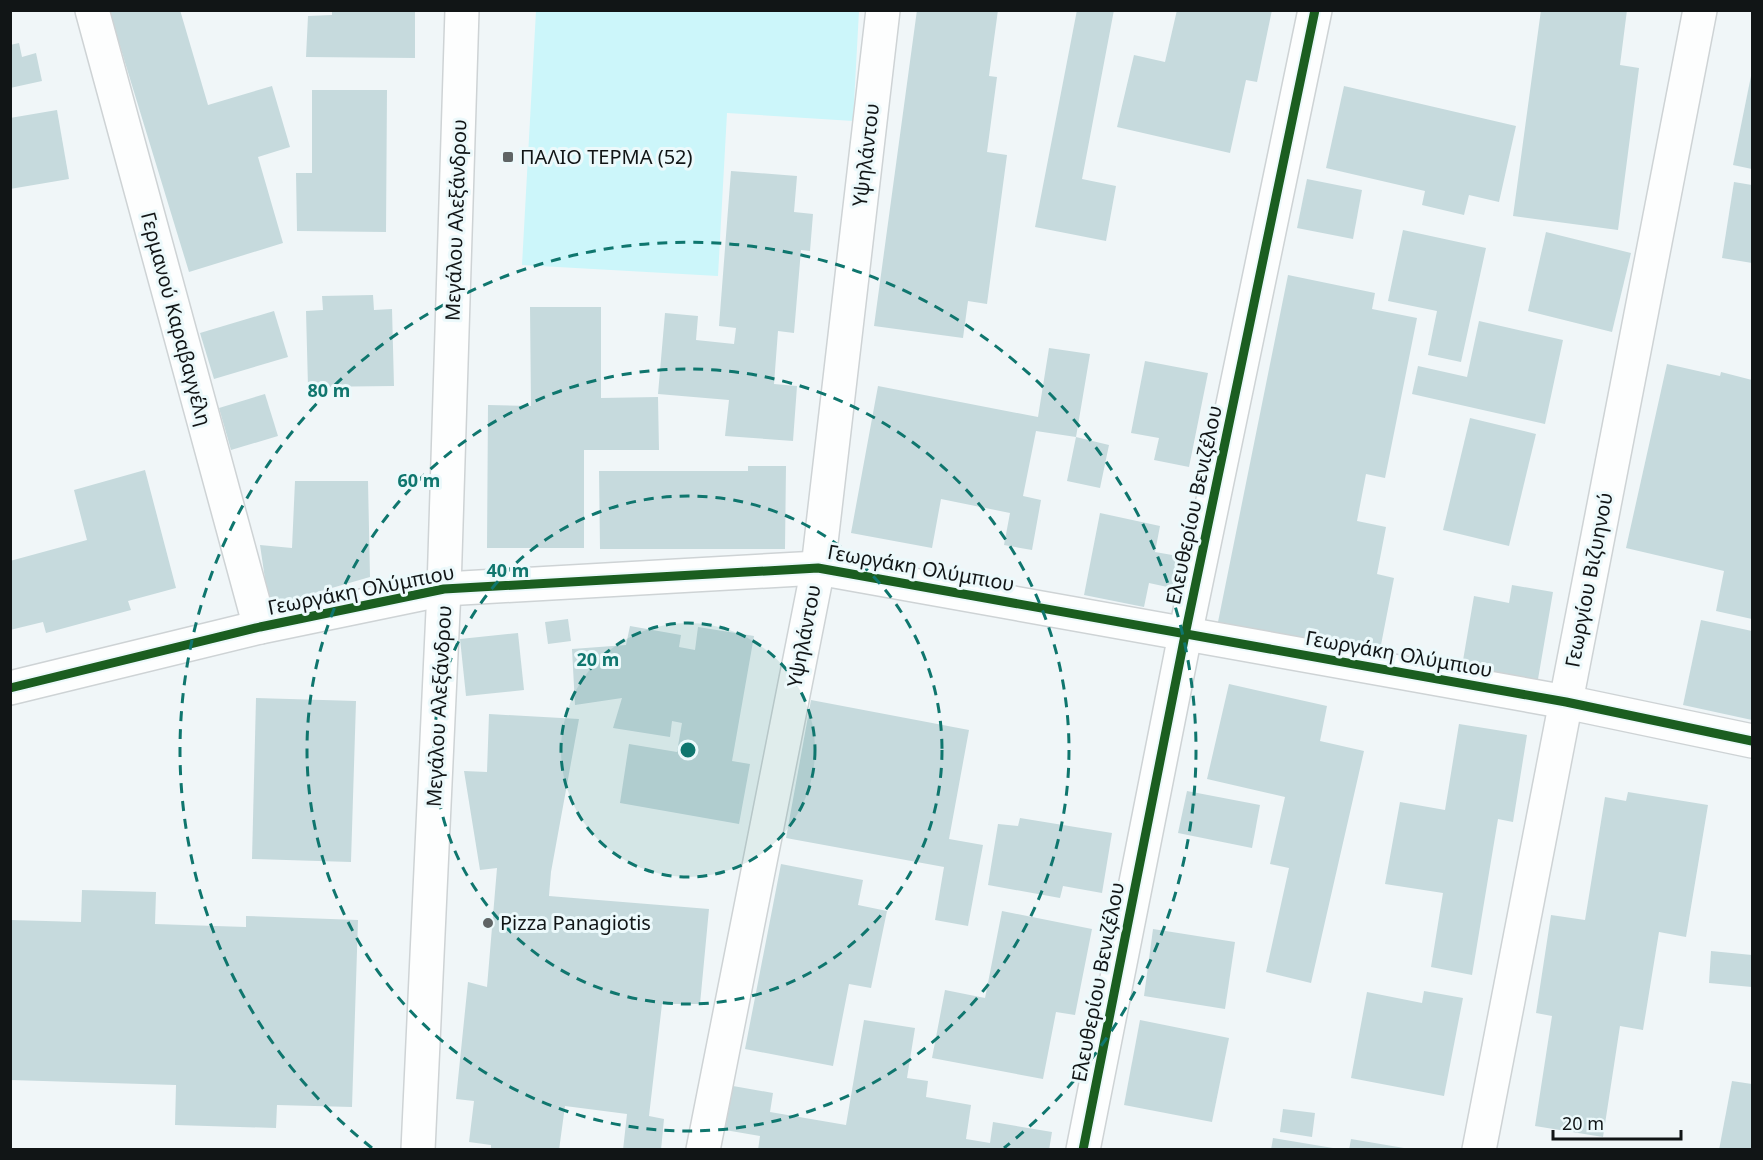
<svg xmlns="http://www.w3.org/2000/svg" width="1763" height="1160" font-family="'Noto Sans',sans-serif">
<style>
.green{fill:#ccf6fa}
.building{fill:#c6dadd}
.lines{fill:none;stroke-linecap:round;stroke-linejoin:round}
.minor-casing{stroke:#ced3d5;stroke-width:36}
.minor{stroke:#fdfefe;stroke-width:33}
.cycleway-casing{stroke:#ecf9fb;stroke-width:13}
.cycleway{stroke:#1b5e20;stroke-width:9}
.ring{fill:none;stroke:#0f766e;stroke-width:3;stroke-dasharray:10 8}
.poi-dot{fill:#5f6465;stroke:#ecf9fb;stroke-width:2}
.labels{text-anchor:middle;stroke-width:6;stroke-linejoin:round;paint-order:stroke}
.street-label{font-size:20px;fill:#111516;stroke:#ecf9fb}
.poi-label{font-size:20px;fill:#111516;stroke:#ecf9fb;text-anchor:start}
.centre{fill:#0f766e;stroke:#ecf9fb;stroke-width:3}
.ring-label{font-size:18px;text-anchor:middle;font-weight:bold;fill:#0f766e;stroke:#ecf9fb;stroke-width:6;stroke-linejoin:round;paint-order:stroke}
</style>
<rect width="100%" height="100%" fill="#f0f6f8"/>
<polygon class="green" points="536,11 859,11 853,121 727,113 718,276 522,265"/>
<g class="building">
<polygon points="109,10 180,10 208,105 272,86 290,147 258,157 283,243 189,272"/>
<polygon points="332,10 415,10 415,58 306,57 308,16 332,15"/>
<polygon points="917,10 998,10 989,76 997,77 987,152 1007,155 987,304 968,301 963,338 874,326"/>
<polygon points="1077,10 1114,10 1082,179 1116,186 1106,241 1035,227"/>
<polygon points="1177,10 1272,10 1257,82 1246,80 1230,153 1117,127 1134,55 1165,62"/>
<polygon points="1541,10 1627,10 1620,65 1639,68 1618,230 1513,216"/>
<polygon points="19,43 22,57 36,53 42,81 10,88 10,45"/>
<polygon points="1751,76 1752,76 1752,169 1733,165"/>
<polygon points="1344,86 1516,126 1499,202 1469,195 1464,215 1422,205 1425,191 1326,168"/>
<polygon points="312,90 387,90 386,232 297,231 296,173 312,173"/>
<polygon points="57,110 69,179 10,189 10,118"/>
<polygon points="731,171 797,176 794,212 813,214 810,251 801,250 794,333 778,331 774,384 797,386 793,441 725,436 729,400 658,394 665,313 698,316 696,340 734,344 736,328 719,326"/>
<polygon points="1307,179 1362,190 1353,239 1297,228"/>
<polygon points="1734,182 1752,185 1752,263 1722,258"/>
<polygon points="1403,230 1486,248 1461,362 1428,355 1437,311 1388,301"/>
<polygon points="1546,232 1631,253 1612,332 1528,311"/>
<polygon points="1288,275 1375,293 1372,309 1417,318 1385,478 1366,474 1357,521 1386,527 1377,574 1394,578 1379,655 1218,622"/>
<polygon points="373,295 374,310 392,309 394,386 308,387 306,311 323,310 322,296"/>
<polygon points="530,307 601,307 601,398 658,397 659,450 584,450 584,548 487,548 488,405 531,406"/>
<polygon points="274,311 288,357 214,379 200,333"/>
<polygon points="1479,321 1563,340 1545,424 1412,394 1418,366 1467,377"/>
<polygon points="1049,348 1090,354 1076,437 1109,445 1100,488 1067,481 1076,437 1036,431 1023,496 1041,500 1032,550 1004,545 1010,513 941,499 932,548 851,533 878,386 1038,417"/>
<polygon points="1145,361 1208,373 1189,467 1154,460 1159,438 1131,433"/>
<polygon points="1667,364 1720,376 1721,372 1752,380 1752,619 1716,611 1724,571 1626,548"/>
<polygon points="265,394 278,436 231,450 219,408"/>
<polygon points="1470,418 1536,434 1509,546 1443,530"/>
<polygon points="748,466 786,466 785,549 600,549 599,471 748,471"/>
<polygon points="145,470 176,588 128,601 131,610 46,633 43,622 10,630 10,561 87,540 74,490"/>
<polygon points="295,481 368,481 370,577 269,606 260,545 292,548"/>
<polygon points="1100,513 1160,526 1155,552 1178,556 1172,588 1149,583 1144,607 1084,595"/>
<polygon points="1512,585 1553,592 1537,685 1461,672 1474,596 1509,603"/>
<polygon points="568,619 571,641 548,644 545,622"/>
<polygon points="1701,620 1752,631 1752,720 1683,705"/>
<polygon points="630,626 681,635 679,647 695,650 698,627 754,636 732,761 750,764 739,824 620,803 629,744 677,752 682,723 672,721 670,737 613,728 622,698 575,705 572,649 626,645"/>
<polygon points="518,633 524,690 466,696 460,639"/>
<polygon points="1229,684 1327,706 1320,741 1364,751 1311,983 1266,972 1289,868 1270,864 1285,797 1207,779"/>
<polygon points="256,698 356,701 351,862 252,859"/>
<polygon points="811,700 969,730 949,839 983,845 968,926 935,920 944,867 786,838"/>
<polygon points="489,714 579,719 551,872 549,896 709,909 700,1004 662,1004 649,1116 664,1119 661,1150 623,1150 627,1114 565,1106 559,1150 491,1150 491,1145 469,1142 474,1101 456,1099 468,982 487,987 497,868 480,870 464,771 487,772"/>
<polygon points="1459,724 1527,735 1513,822 1498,819 1472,975 1431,967 1443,893 1385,884 1400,802 1445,810"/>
<polygon points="1187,791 1260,805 1252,848 1178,833"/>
<polygon points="1628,792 1708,805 1686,937 1659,932 1643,1030 1620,1026 1603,1137 1535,1126 1552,1016 1536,1013 1551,915 1585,920 1605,797 1626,801"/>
<polygon points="1020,818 1112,833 1102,893 1063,886 1060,898 988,885 998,824 1018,826"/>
<polygon points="781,864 863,880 858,905 887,911 871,988 849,984 833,1066 745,1049"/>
<polygon points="82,890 156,892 155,924 246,927 246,916 358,920 352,1107 277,1105 276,1128 175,1125 176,1085 10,1080 10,920 81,922"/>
<polygon points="1002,911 1092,929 1075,1015 1056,1012 1043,1079 932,1058 945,990 985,998"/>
<polygon points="1153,929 1235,942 1225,1009 1144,996"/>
<polygon points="1711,951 1752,955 1752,987 1709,983"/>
<polygon points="1424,991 1463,998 1444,1096 1351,1078 1367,992 1422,1003"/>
<polygon points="864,1020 915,1028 907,1078 928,1081 926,1097 971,1105 966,1139 990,1143 993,1122 1052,1132 1049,1150 758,1150 760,1136 725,1130 733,1086 773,1093 770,1112 846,1125"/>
<polygon points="1140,1020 1229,1038 1212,1122 1124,1105"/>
<polygon points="1732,1081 1752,1084 1752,1150 1719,1150"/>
<polygon points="1283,1109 1315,1113 1312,1137 1280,1132"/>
<polygon points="1273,1138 1333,1148 1332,1150 1271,1150"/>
<polygon points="1351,1139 1404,1148 1404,1150 1349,1150"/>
</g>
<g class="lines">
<defs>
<g id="minor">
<polyline points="92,10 260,627"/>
<polyline points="10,688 260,627 444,589 818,568 1566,702 1752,741"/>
<polyline points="418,1150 444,589 462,10"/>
<polyline points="703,1150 818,568 883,10"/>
<polyline points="1083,1150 1185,635 1315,10"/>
<polyline points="1479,1150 1700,10"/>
</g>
</defs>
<use href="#minor" class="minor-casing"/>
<use href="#minor" class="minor"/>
<defs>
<g id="cycleway">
<polyline points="10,688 260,627 444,589 818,568 1566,702 1752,741"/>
<polyline points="1083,1150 1185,635 1315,10"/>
</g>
</defs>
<use href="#cycleway" class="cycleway-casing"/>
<use href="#cycleway" class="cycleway"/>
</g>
<circle cx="688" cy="750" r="127" fill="#0f766e" fill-opacity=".12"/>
<g class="ring">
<circle cx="688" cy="750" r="127"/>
<circle cx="688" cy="750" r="254"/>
<circle cx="688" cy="750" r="381"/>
<path d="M372 1148A508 508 0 1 1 1004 1148"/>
</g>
<g class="poi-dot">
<rect x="502" y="151" width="12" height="12" rx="3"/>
<circle cx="488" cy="923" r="6"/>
</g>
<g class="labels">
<g class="street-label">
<text transform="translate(866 155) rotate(-83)" y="7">Υψηλάντου</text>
<text transform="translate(456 220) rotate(-88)" y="7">Μεγάλου Αλεξάνδρου</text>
<text transform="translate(176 319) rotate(75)" y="7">Γερμανού Καραβαγγέλη</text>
<text transform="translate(1194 505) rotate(-78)" y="7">Ελευθερίου Βενιζέλου</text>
<text transform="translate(921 568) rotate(10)" y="7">Γεωργάκη Ολύμπιου</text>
<text transform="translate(1589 580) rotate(-79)" y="7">Γεωργίου Βιζυηνού</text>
<text transform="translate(361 590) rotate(-11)" y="7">Γεωργάκη Ολύμπιου</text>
<text transform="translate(804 636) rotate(-79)" y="7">Υψηλάντου</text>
<text transform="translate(1399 654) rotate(10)" y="7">Γεωργάκη Ολύμπιου</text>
<text transform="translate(439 706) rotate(-87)" y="7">Μεγάλου Αλεξάνδρου</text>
<text transform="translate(1098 982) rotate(-79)" y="7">Ελευθερίου Βενιζέλου</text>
</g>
<g class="poi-label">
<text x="520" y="164">ΠΑΛΙΟ ΤΕΡΜΑ (52)</text>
<text x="500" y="930">Pizza Panagiotis</text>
</g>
</g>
<circle cx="688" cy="750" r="9" class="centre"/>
<g class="ring-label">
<text x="329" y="397">80 m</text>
<text x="419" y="487">60 m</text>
<text x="508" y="577">40 m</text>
<text x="598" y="666">20 m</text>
</g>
<rect width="1763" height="1160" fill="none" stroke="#111516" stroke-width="24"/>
<path d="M1553 1130v9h128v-9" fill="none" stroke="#111516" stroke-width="3"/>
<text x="1562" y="1130" font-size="18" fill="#111516" stroke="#ecf9fb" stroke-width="4.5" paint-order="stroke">20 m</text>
</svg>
